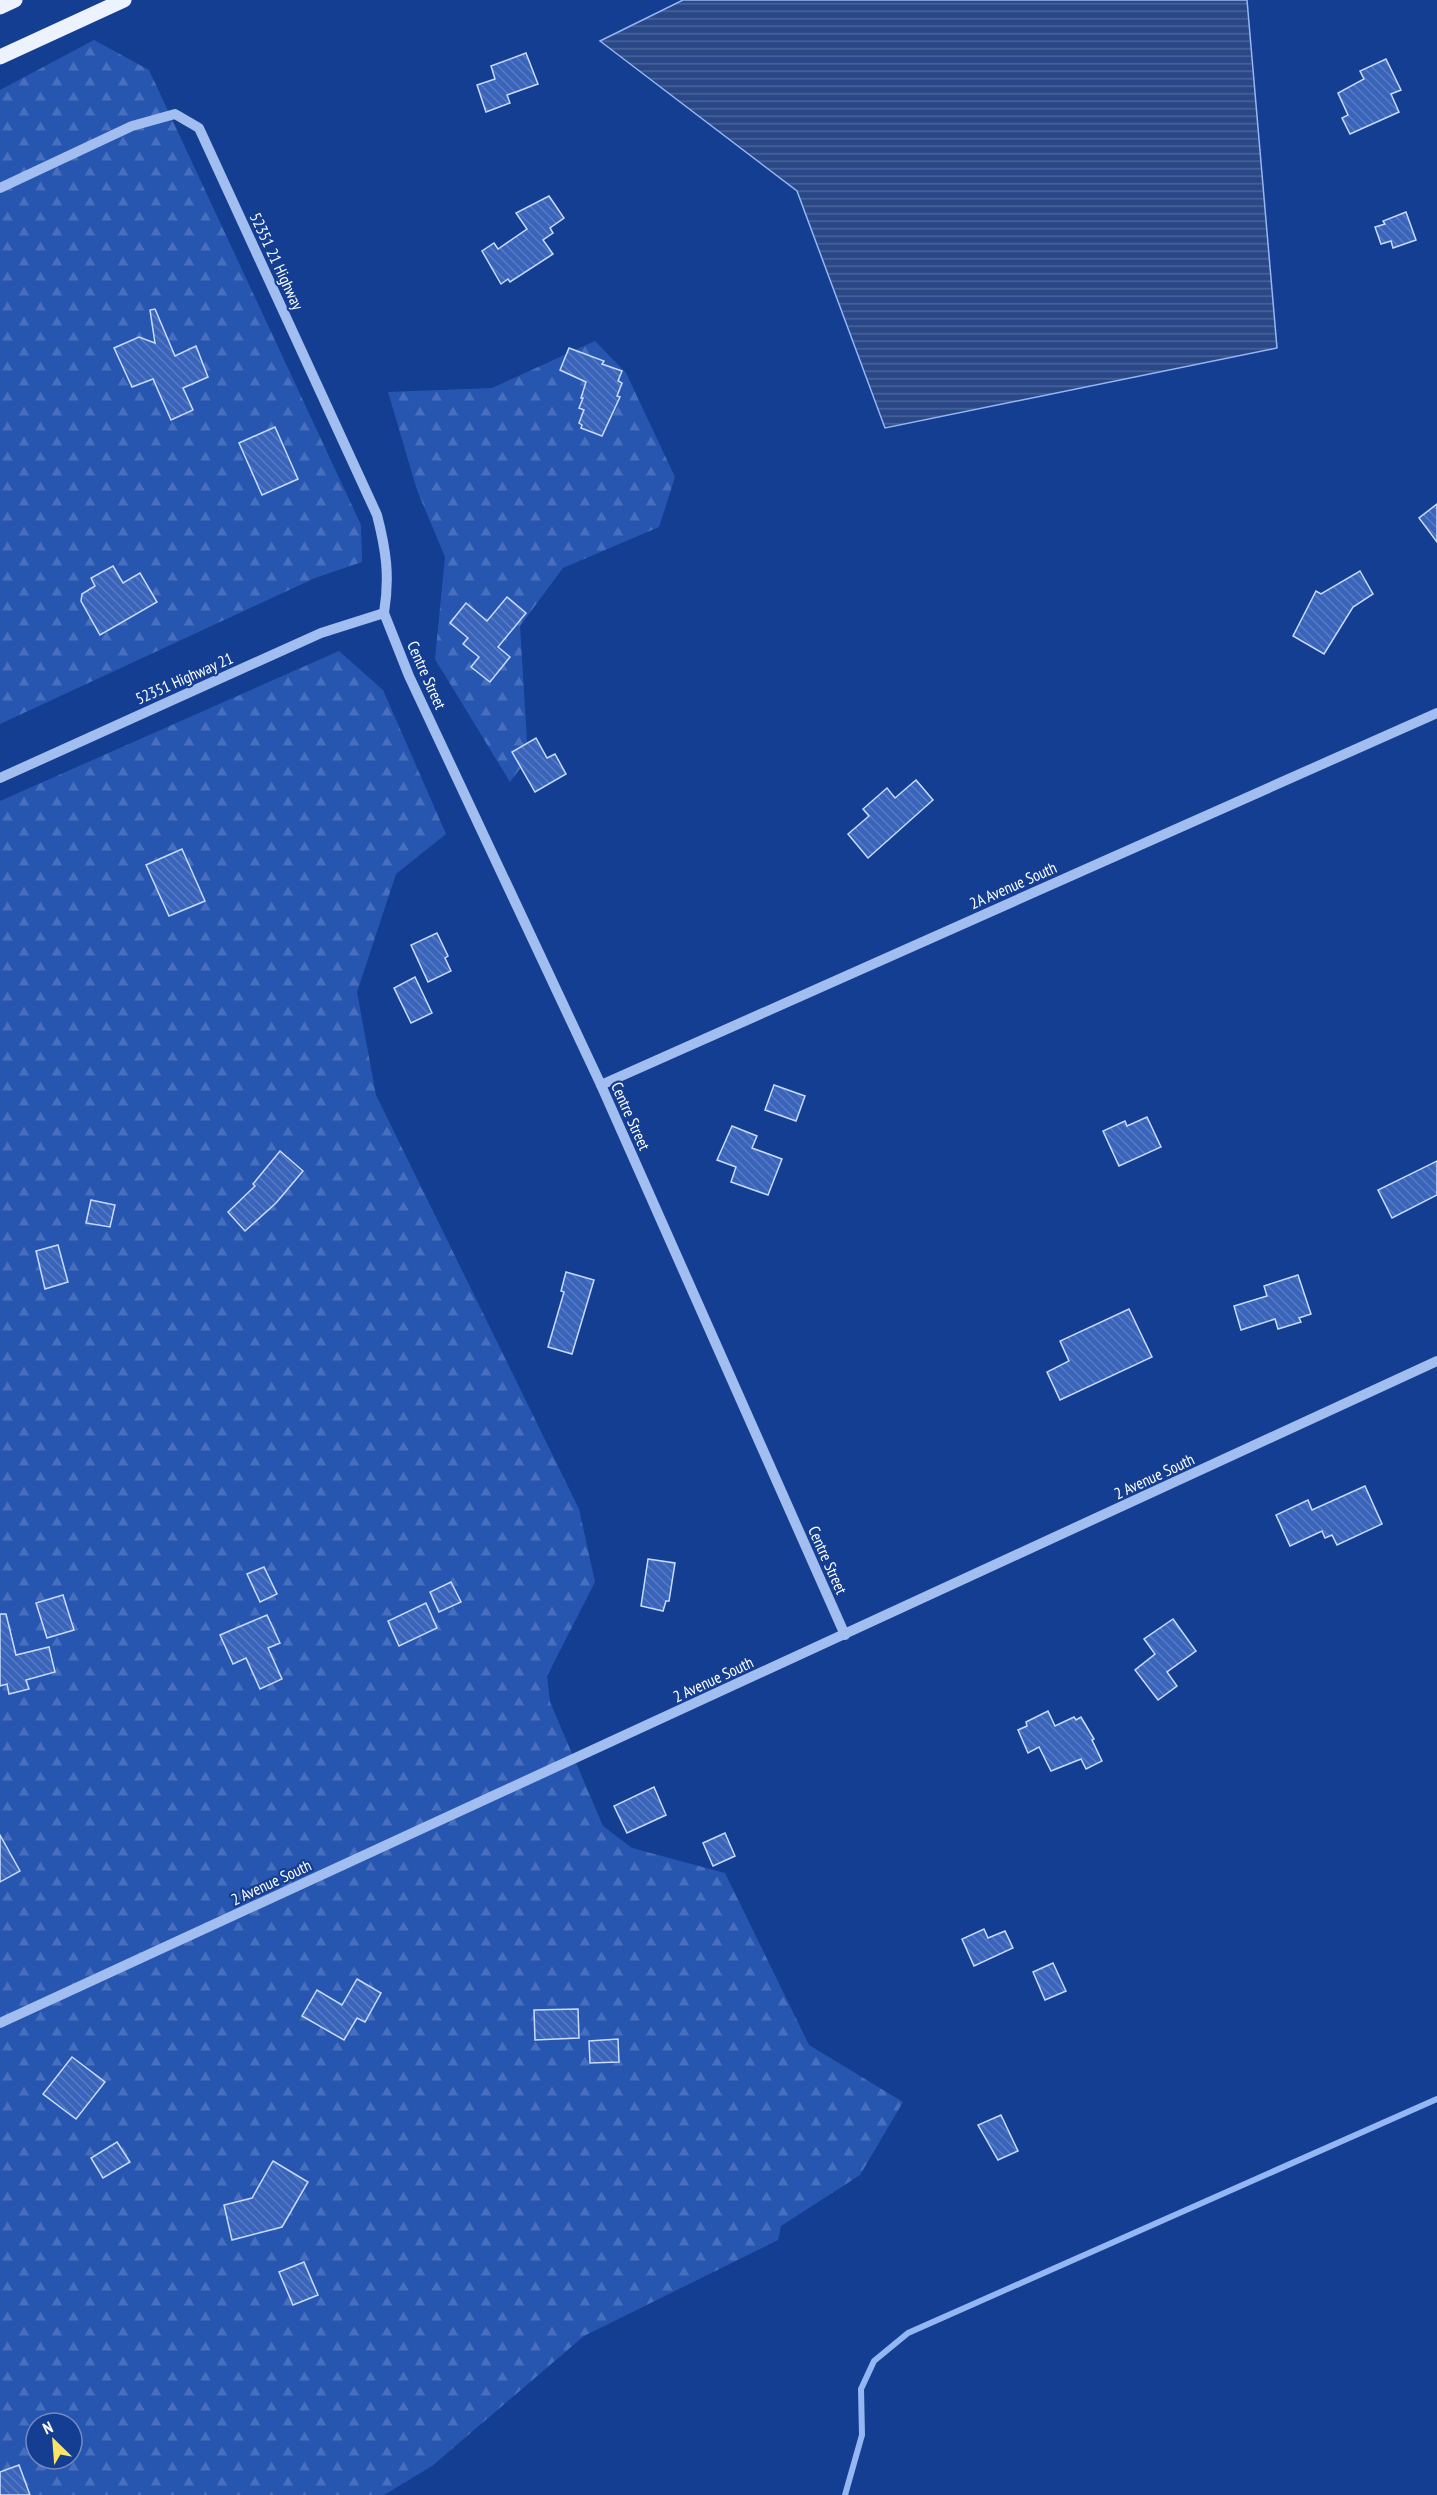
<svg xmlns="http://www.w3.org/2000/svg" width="1437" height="2495" font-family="'PT Sans Narrow',sans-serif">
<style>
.forest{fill:url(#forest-firs);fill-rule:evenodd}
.water{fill:url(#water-rules);stroke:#94b7f4;stroke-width:1.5}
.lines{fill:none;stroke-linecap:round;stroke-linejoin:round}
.stream{stroke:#94b7f4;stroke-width:6}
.building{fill:url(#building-back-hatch);stroke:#c9dbfc;stroke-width:1.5}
.minor{stroke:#a2bef1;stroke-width:10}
.major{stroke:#edf2ff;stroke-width:15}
.labels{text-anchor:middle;stroke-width:4.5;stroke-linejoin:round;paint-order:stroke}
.street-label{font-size:16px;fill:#fff;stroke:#143e92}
</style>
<defs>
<pattern id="forest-firs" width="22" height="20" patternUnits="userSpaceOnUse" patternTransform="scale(1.5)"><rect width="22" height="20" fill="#2756b1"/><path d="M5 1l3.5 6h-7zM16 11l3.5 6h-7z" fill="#476fbd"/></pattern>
<pattern id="water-rules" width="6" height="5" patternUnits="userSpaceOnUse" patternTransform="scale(1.5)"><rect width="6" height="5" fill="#2a4888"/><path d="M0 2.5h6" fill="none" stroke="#4a639a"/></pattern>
<pattern id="building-back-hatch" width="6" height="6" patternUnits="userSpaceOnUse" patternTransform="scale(1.5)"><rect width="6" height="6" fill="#3964b9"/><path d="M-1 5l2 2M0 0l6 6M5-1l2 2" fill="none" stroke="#577bc4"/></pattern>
</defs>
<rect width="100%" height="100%" fill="#143e92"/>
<g class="forest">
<polygon points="94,40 149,70 361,525 362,562 315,578 0,724 0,90"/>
<polygon points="595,341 626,373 675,477 659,527 563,568 520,626 528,758 510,782 435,659 445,557 417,490 388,392 492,388"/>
<path d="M339,651L383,690L446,834L396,874L357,992L376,1095L579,1509L595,1582L547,1676L550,1702L603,1826L632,1848L725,1873L809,2045L903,2102L860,2175L781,2226L778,2240L584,2336L432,2466L384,2495H0V801ZM36,2423H72V2459H36Z"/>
</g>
<polygon class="water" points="683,0 1247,0 1277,348 885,428 797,191 600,41"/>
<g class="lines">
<polyline class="stream" points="845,2495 862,2435 861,2389 874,2361 908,2333 1437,2099"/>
</g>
<g class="building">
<polygon points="526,53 538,84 507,95 510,103 486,112 477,85 495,79 491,66"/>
<polygon points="1386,59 1401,90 1391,94 1399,112 1350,134 1342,118 1348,115 1338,93 1364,79 1360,71"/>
<polygon points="549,196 564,218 550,228 553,233 543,240 553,254 510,282 508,279 501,284 482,251 494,243 498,249 527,229 516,213"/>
<polygon points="1406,212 1416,240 1393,248 1391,241 1381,244 1375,227 1385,224 1383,221"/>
<polygon points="155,309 175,356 196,346 208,377 183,388 193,410 171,420 153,379 132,387 114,348 139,337 155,343 150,310"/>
<polygon points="569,348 604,361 602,364 622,371 618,381 622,383 617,396 620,397 602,436 581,428 582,425 579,423 584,410 579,408 583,398 581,398 586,382 560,370"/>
<polygon points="275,427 298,479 262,495 239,443"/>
<polygon points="1437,504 1437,542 1419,518"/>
<polygon points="113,566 123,583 140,573 157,602 100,635 81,601 82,594 95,586 91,578"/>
<polygon points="1360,571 1373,594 1353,607 1324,654 1293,636 1316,591 1321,594"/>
<polygon points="507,597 526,613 498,647 510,657 490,682 471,667 479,657 463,644 468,638 450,623 466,603 487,621"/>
<polygon points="536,738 547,758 555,754 566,774 535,792 512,752"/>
<polygon points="916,780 933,800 868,858 848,834 869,816 863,809 887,788 895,798"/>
<polygon points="182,849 205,901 169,916 146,865"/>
<polygon points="437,933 448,956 445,958 451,971 428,982 411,945"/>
<polygon points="415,977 432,1013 411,1023 394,988"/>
<polygon points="774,1085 805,1096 796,1121 765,1110"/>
<polygon points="1147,1117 1161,1147 1119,1166 1103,1131 1125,1121 1127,1126"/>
<polygon points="732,1126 757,1136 752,1148 782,1159 768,1195 731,1182 736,1167 717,1160"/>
<polygon points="280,1151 303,1171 276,1203 245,1231 228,1212 255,1186 253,1184"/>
<polygon points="1437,1161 1437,1195 1392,1218 1378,1190"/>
<polygon points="91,1200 115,1205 110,1227 86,1223"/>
<polygon points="58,1245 68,1282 45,1289 36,1251"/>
<polygon points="566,1272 594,1280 572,1354 548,1347 564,1292 561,1291"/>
<polygon points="1298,1275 1311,1314 1299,1318 1301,1322 1278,1329 1275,1319 1241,1330 1234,1306 1267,1296 1264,1286"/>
<polygon points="1129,1309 1152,1357 1060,1400 1047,1372 1069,1361 1060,1341"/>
<polygon points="1365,1486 1382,1524 1337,1545 1332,1535 1325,1538 1322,1531 1290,1546 1276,1515 1308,1500 1312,1510"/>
<polygon points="648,1559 675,1563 669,1601 666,1601 663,1611 641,1606"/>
<polygon points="264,1567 277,1594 260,1602 247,1574"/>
<polygon points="451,1582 461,1602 439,1612 430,1592"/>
<polygon points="63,1595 74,1630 47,1638 36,1603"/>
<polygon points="426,1603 437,1628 399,1646 388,1621"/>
<polygon points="0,1614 6,1614 16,1655 49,1647 55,1672 26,1680 29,1689 9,1694 7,1684 0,1686"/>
<polygon points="267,1615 280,1643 268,1648 282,1679 260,1689 246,1658 233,1664 220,1635"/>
<polygon points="1173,1619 1196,1651 1167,1672 1177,1686 1158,1700 1135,1670 1155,1654 1144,1639"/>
<polygon points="1048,1711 1055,1726 1074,1717 1076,1720 1081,1717 1094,1739 1092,1740 1102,1761 1086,1769 1081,1759 1051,1771 1039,1747 1028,1753 1018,1730 1027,1726 1026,1722"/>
<polygon points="654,1787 666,1815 627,1833 614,1806"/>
<polygon points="725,1833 735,1856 713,1866 703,1843"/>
<polygon points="0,1835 20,1871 0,1882"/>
<polygon points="984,1929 988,1938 1005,1931 1013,1948 974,1966 962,1939"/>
<polygon points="1053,1963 1066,1991 1045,2000 1033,1972"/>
<polygon points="357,1979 381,1993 365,2022 357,2018 344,2040 302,2016 317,1990 342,2005"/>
<polygon points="578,2009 579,2038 535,2040 534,2010"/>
<polygon points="618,2039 619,2062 590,2063 589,2041"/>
<polygon points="72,2057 105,2082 76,2119 43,2094"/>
<polygon points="1001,2115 1018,2151 998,2160 978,2125"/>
<polygon points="117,2142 130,2162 103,2178 91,2158"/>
<polygon points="273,2161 308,2182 282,2227 232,2240 224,2205 252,2198"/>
<polygon points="304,2262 318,2295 293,2305 279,2272"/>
<polygon points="19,2465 30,2495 0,2495 0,2472"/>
</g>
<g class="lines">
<g class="minor">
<path d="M0,188L132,126L175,114L199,128L377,515C386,550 390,576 384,613"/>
<polyline points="384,613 409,676 601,1085 845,1635"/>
<polyline points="0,778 321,633 384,613"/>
<polyline points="601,1085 1437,713"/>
<polyline points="0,2023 1437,1361"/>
</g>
<g class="major">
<polyline points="0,7 15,0"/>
<polyline points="0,57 124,0"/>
</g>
</g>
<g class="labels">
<g class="street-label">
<text transform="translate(277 261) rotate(65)" y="6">52351 21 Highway</text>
<text transform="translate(427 675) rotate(66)" y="6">Centre Street</text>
<text transform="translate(184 678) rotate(-24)" y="6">52351 Highway 21</text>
<text transform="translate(1013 885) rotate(-24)" y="6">2A Avenue South</text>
<text transform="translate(631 1116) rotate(66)" y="6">Centre Street</text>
<text transform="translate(1154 1476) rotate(-25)" y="6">2 Avenue South</text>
<text transform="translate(828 1560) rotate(66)" y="6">Centre Street</text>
<text transform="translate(713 1679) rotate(-25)" y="6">2 Avenue South</text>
<text transform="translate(271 1882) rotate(-25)" y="6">2 Avenue South</text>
</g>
</g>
<g transform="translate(54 2441) rotate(335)"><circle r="28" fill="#143e92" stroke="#728bbe" stroke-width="1.5"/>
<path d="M0-4.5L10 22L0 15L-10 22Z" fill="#ffe363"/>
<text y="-9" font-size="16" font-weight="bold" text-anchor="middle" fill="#ffffff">N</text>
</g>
</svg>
